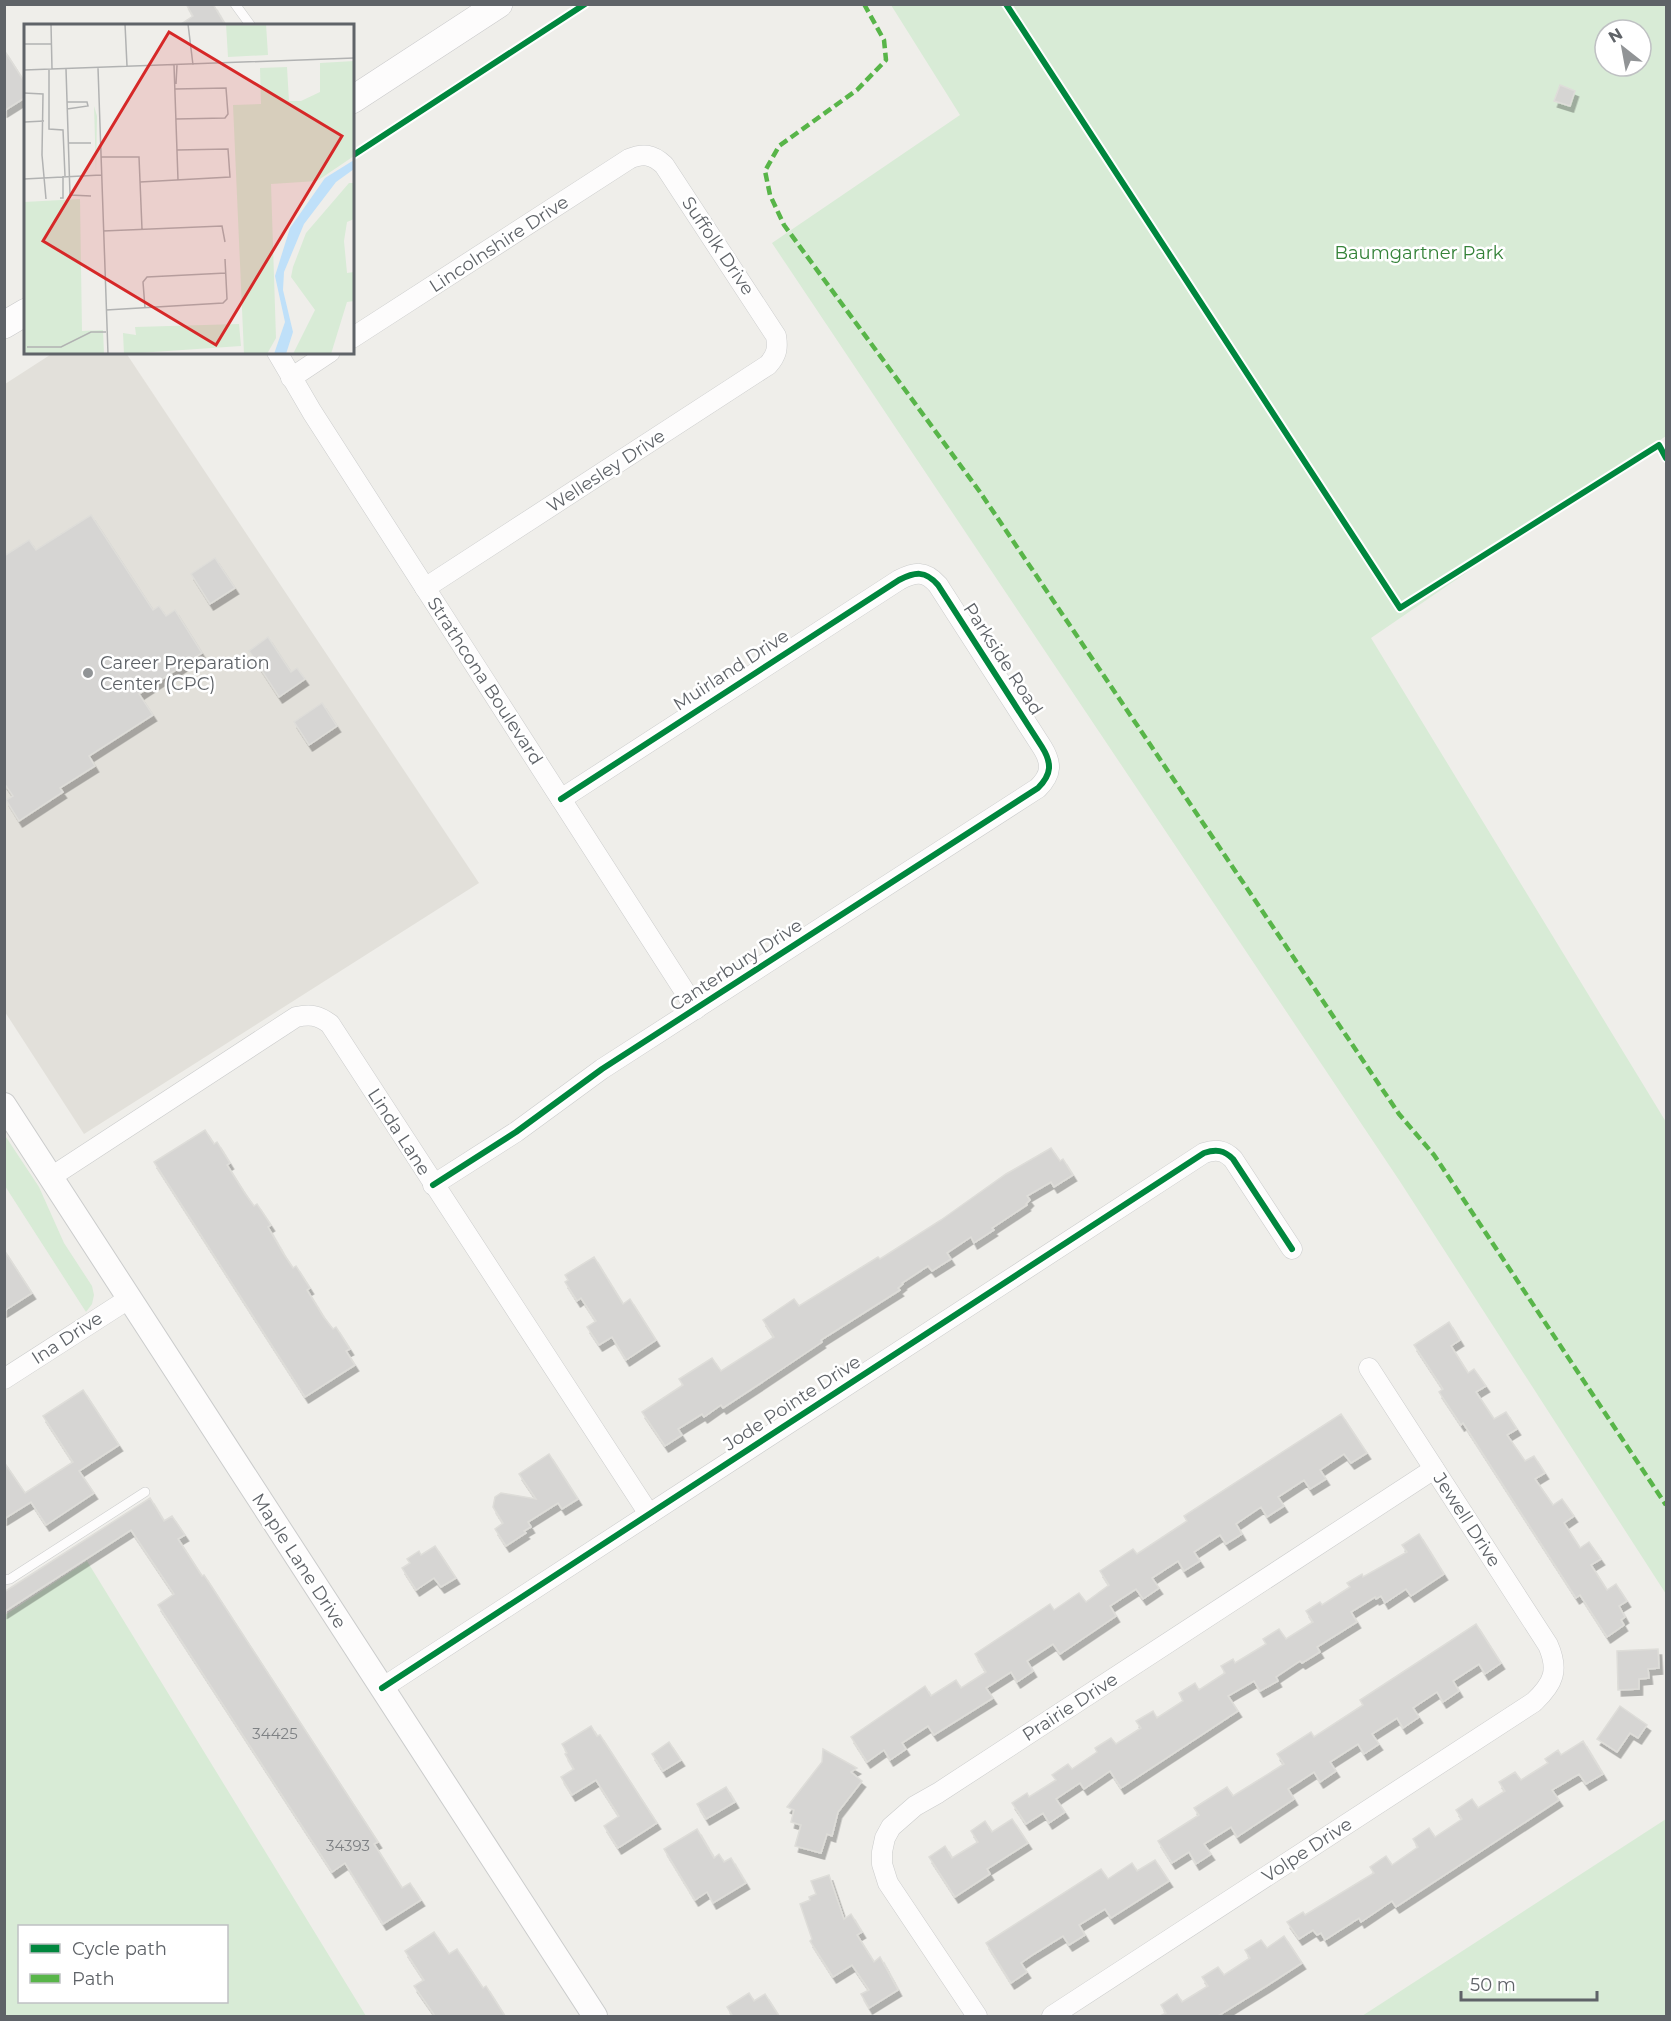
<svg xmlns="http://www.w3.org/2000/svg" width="1671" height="2021" font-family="Montserrat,sans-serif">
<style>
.education{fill:#e2e0da}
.green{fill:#d8ebd6;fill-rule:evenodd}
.building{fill:#d6d5d3;stroke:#deddd9;stroke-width:1.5;filter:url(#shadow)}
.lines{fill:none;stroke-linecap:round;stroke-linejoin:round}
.service-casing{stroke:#cbcccc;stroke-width:10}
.minor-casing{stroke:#cbcccc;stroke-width:21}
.tertiary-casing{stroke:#cbcccc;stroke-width:26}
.secondary-casing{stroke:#cacacb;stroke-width:28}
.service{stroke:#fdfcfc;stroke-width:9}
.minor{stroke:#fdfcfc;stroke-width:20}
.tertiary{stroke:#fdfcfc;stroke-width:24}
.secondary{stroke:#fdfcfc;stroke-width:27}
.quiet{stroke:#58b549;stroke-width:4.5;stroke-dasharray:9 4.5;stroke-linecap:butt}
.cycleway-casing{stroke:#fff;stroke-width:10}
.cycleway{stroke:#00873e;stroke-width:6}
.poi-dot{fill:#919496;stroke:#fff;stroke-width:2}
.labels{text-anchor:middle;stroke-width:5;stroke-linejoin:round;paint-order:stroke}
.number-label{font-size:15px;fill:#7e8184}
.street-label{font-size:18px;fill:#5f6368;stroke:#fff}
.park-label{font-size:18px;fill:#348238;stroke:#fff}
.poi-label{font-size:18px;fill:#5f6368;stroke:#fff;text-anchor:start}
.inset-road{fill:none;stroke:#b1b2b2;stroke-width:1.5}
.view{fill:#d62828;fill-opacity:0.15;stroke:#d62828;stroke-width:3}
.inset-edge{fill:none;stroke:#5f6368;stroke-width:3}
</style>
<defs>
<filter id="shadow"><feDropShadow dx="3.5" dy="6" stdDeviation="0" flood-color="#0004"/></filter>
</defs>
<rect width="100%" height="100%" fill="#efeeea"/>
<polygon class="education" points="53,353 126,353 479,883 84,1134 5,1012 5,384"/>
<g class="green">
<path d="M891,5H1666V436L1371,638L1666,1122V1594L1399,1180L772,243L960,115ZM1605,30H1641V66H1605Z"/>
<polygon points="4,1134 39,1187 64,1243 92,1286 94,1295 92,1304 86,1312 5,1186"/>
<path d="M87,1561L122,1618L366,2016H5V1615ZM226,1926V2002H20V1926Z"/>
<polygon points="1666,1819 1666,2016 1362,2016"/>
</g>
<g class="building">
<polygon points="186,4 213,4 226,26 178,26 193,16"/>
<polygon points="4,50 26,84 26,97 4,111"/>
<polygon points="1560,85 1575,91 1570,106 1554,101"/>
<polygon points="91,515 153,610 159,606 166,616 175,610 202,653 139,694 153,715 89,756 95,766 60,788 63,792 19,821 6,800 13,796 4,783 4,556 29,540 36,550"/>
<polygon points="215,558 235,588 210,604 191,574"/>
<polygon points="268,637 291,672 297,668 305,679 279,697 249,651"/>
<polygon points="322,703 337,726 309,745 294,722"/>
<polygon points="205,1130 214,1144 217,1142 230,1163 227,1165 244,1192 254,1206 257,1204 271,1225 268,1227 283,1253 293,1268 296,1266 310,1288 307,1290 323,1316 333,1329 336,1327 350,1349 346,1351 355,1365 305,1397 154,1162"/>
<polygon points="1051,1148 1060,1161 1063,1159 1073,1175 1054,1187 1051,1182 1027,1196 1030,1200 1026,1204 1027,1205 992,1228 994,1230 974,1243 971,1237 947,1253 951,1259 932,1271 928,1266 902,1283 903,1284 898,1288 900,1290 821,1340 822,1342 767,1379 723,1408 721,1405 704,1417 702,1414 678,1429 682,1435 665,1446 642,1412 683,1385 679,1379 712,1358 721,1371 774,1337 763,1320 794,1299 799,1306 878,1257 880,1259 941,1220 1006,1174"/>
<polygon points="4,1250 32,1293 4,1311"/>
<polygon points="594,1257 623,1304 630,1299 656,1340 626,1360 612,1337 599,1345 587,1327 596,1321 581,1298 577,1301 565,1282 568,1280 565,1275"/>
<polygon points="1449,1322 1460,1340 1451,1346 1468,1373 1474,1369 1486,1386 1476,1392 1494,1419 1506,1412 1517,1429 1507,1435 1525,1461 1534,1456 1545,1473 1535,1479 1553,1505 1562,1499 1574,1516 1564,1523 1580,1548 1589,1542 1601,1559 1591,1565 1607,1590 1616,1584 1627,1601 1619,1606 1625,1617 1621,1620 1624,1625 1607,1637 1580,1595 1576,1598 1463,1423 1461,1425 1439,1392 1443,1389 1414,1345"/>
<polygon points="83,1390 119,1445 79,1471 94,1493 46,1525 31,1502 4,1519 4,1462 25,1493 73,1462 43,1416"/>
<polygon points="1341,1414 1367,1453 1351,1463 1344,1454 1320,1470 1326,1479 1310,1489 1304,1480 1278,1497 1284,1506 1267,1517 1261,1507 1236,1524 1242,1534 1226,1544 1220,1535 1194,1552 1200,1561 1184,1571 1178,1561 1152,1578 1159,1588 1143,1599 1136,1589 1110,1606 1116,1616 1060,1654 1053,1644 1027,1661 1033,1671 1017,1682 1011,1672 986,1688 993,1698 934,1735 928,1726 902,1743 906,1749 890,1760 884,1750 867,1762 851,1737 925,1686 931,1696 956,1680 961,1688 986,1672 975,1654 1050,1604 1054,1610 1079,1593 1086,1602 1109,1585 1100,1571 1133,1549 1137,1554 1187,1521 1184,1516"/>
<polygon points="549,1454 578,1499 562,1509 558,1503 528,1522 531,1527 524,1531 526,1533 506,1546 495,1529 503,1523 493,1507 495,1497 501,1493 536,1499 519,1474"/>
<polygon points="150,1498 164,1521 172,1516 185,1535 178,1539 202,1576 204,1575 365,1822 378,1842 374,1844 402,1888 410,1883 421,1900 383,1924 345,1863 332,1872 158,1605 174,1594 131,1530 4,1612 4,1592"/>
<polygon points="1419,1534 1444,1574 1411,1596 1406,1589 1385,1603 1381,1596 1376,1599 1375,1597 1351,1612 1357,1622 1317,1647 1320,1652 1302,1663 1300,1661 1276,1677 1278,1681 1260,1691 1254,1681 1228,1696 1238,1711 1121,1788 1110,1771 1084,1789 1080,1783 1056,1799 1065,1812 1049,1823 1043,1813 1026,1824 1012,1803 1027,1793 1029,1797 1056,1780 1052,1775 1068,1764 1072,1769 1097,1752 1095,1748 1111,1738 1116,1744 1141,1728 1136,1721 1153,1711 1157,1718 1183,1701 1179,1693 1195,1683 1199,1690 1225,1673 1221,1666 1233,1659 1235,1663 1266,1644 1263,1639 1279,1629 1286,1639 1313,1622 1306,1611 1320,1602 1322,1605 1350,1587 1347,1583 1362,1574 1363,1577 1407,1552 1402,1545"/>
<polygon points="435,1546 456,1578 441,1587 434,1578 416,1590 402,1568 410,1563 407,1559 419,1551 421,1555"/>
<polygon points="1476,1624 1501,1663 1485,1674 1479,1664 1453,1681 1459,1691 1443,1702 1437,1692 1413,1708 1419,1717 1403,1728 1397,1718 1372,1734 1379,1744 1364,1754 1358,1744 1330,1762 1336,1771 1320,1782 1314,1772 1288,1789 1294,1799 1237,1837 1231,1827 1204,1844 1211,1854 1196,1864 1189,1852 1172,1863 1158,1841 1199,1815 1194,1808 1227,1787 1233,1796 1284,1764 1277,1754 1311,1732 1314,1737 1363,1705 1360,1700"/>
<polygon points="1658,1649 1659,1668 1648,1669 1649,1678 1639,1679 1639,1689 1618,1690 1617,1651"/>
<polygon points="1620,1706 1647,1725 1638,1738 1630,1733 1617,1752 1597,1739"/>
<polygon points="591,1726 597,1736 600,1735 657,1823 618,1848 604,1826 619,1816 596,1780 572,1795 561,1777 574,1769 565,1754 567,1753 562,1744"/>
<polygon points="1583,1741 1603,1774 1586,1784 1579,1774 1552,1790 1559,1800 1396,1907 1392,1901 1361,1922 1359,1918 1325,1940 1321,1933 1317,1935 1313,1930 1299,1939 1287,1922 1303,1912 1305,1915 1374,1873 1370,1867 1386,1856 1392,1865 1418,1847 1413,1839 1429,1828 1435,1837 1462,1819 1456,1810 1472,1799 1478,1808 1505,1791 1499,1782 1515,1772 1521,1780 1548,1763 1545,1759 1558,1750 1561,1755"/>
<polygon points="669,1742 681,1760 663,1771 652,1754"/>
<polygon points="823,1749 857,1768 851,1772 862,1781 838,1812 832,1836 827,1834 821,1853 795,1846 801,1825 791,1822 794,1810 787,1807 822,1762"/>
<polygon points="726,1787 735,1802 706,1819 697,1804"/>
<polygon points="1012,1819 1028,1843 987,1869 990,1874 955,1897 929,1857 945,1846 952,1858 978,1842 971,1831 985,1821 992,1832"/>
<polygon points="697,1829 714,1858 719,1854 724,1862 731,1858 746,1883 713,1903 707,1892 695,1900 664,1849"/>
<polygon points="1155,1860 1169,1881 1111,1918 1105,1909 1079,1925 1085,1935 1069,1945 1063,1936 1034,1954 1021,1963 1027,1972 1011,1983 986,1943 1101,1869 1108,1879 1132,1863 1137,1871"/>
<polygon points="829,1875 844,1919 851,1914 862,1932 857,1935 874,1962 880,1957 898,1990 869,2008 861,1994 869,1990 852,1965 833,1977 810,1941 812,1939 800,1904 810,1900 809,1897 816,1894 811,1881"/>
<polygon points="434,1932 449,1954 457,1949 483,1988 486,1986 505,2016 435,2016 414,1986 424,1980 405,1951"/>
<polygon points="1284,1936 1302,1963 1268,1985 1218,2016 1160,2016 1166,2013 1161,2005 1177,1994 1182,2002 1208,1986 1202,1977 1218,1967 1224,1975 1250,1958 1245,1950 1261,1940 1267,1948"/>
<polygon points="749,1993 754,2001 765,1994 779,2016 730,2016 732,2015 727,2007"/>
</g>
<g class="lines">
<defs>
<g id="service">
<polyline points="235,4 251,26"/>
<polyline points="4,1580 10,1579 145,1492"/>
</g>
<g id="minor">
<path d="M352,338L629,159C643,153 652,154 664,165L776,336C778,348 777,355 768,365L425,588"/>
<polyline points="277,352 312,412 696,1009"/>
<polyline points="291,378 330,352"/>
<path d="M51,1177L296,1017C310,1014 318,1015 330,1024L649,1514"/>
<path d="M433,1185L516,1132L602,1069L1038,788C1052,774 1052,763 1042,747L938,585C925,570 915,572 899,580L561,799"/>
<polyline points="4,1379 130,1298"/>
<path d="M382,1688L1204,1153C1216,1149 1224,1150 1233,1159L1292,1249"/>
<polyline points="977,2016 888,1883 882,1864 882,1852 885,1838 891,1827 915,1806 938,1793 1434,1469"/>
<path d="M1052,2016L1534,1702C1554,1683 1559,1670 1548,1645L1369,1368"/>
</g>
<polyline id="tertiary" points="4,1105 595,2016"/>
<g id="secondary">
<polyline points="352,100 499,4"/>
<polyline points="4,325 26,312"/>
</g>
</defs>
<use href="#service" class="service-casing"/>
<use href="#minor" class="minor-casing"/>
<use href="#tertiary" class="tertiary-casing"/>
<use href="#secondary" class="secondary-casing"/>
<use href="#service" class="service"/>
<use href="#minor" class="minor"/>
<use href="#tertiary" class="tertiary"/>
<use href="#secondary" class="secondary"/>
<polyline class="quiet" points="864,4 884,40 886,60 857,90 779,146 765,171 770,195 784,225 980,492 1399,1114 1434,1155 1666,1505"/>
<defs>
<g id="cycleway">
<polyline points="1006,4 1400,608 1659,445 1666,458"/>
<polyline points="352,156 585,4"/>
<path d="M433,1185L516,1132L602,1069L1038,788C1052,774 1052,763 1042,747L938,585C925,570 915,572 899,580L561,799"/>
<path d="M382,1688L1204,1153C1216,1149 1224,1150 1233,1159L1292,1249"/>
</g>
</defs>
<use href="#cycleway" class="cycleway-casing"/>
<use href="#cycleway" class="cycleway"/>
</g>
<circle class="poi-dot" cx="88" cy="673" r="6"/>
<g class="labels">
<g class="number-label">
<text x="275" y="1739">34425</text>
<text x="348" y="1851">34393</text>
</g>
<g class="street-label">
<text transform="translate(499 244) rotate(-33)" y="6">Lincolnshire Drive</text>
<text transform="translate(718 246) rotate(56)" y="6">Suffolk Drive</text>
<text transform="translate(606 471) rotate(-33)" y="6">Wellesley Drive</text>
<text transform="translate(1003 659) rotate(57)" y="6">Parkside Road</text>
<text transform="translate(731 670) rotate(-33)" y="6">Muirland Drive</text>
<text transform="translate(485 681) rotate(57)" y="6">Strathcona Boulevard</text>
<text transform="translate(736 965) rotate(-33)" y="6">Canterbury Drive</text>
<text transform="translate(399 1132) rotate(57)" y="6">Linda Lane</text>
<text transform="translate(67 1338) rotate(-33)" y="6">Ina Drive</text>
<text transform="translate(792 1403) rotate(-33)" y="6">Jode Pointe Drive</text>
<text transform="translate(1467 1520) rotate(57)" y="6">Jewell Drive</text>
<text transform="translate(299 1561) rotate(57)" y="6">Maple Lane Drive</text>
<text transform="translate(1070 1707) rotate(-33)" y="6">Prairie Drive</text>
<text transform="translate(1307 1850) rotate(-33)" y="6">Volpe Drive</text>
</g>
<g class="park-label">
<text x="1419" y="259">Baumgartner Park</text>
</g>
<g class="poi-label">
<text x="100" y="669">Career Preparation<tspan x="100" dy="21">Center (CPC)</tspan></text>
</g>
</g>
<g transform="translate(24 24)">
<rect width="330" height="330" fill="#efeeea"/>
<path d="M202,0H242L244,31L204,33ZM330,37V132L293,157L247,160L252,314L243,330H220L209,81L237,80L236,44L263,43L265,77H277L296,68V39ZM70,82L73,92L72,149ZM325,159H330V195L323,198L320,217L323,249L330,248V277L323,278L307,330H269L291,286L267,253L269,243L282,209ZM56,175L58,307L79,306L80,330H0V178ZM215,300L217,322L100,330L99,309L112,311L111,303Z" fill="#d8ebd6"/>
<path d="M330,136V145L312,158L280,200L260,248L259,266L269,308L262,330H250L261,298L251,252L266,204L301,154Z" fill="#bfe0f9"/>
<path class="inset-road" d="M27,0L28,45M101,0L103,42M164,0L169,41M0,20H27M150,41L154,156M74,44L84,330M25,45V105L39,106L41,152M42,45L46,171L67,172M0,46L330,34M152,60L153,41M151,65L202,64L204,90L201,94L152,95M0,69L19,70L18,131L22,175M43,85L64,82L63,78H43M1,98L20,97M44,119H67M77,133H115L118,205M0,155L77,151M116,158L206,153L204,125L153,126M36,174H39V152M79,207L198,202L201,218M121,284L119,258L123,253L202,249M82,286L199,279L203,275L201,235M3,323H37L67,308H82"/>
<path class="view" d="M145,8L318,112L192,321L19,217Z"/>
<rect width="330" height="330" class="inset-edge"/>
</g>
<rect width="1671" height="2021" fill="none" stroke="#5f6368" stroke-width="12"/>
<rect x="18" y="1925" width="210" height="78" fill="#ffffff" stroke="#bfc1c3" stroke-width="1.5"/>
<rect x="30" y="1944" width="30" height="9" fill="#00873e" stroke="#bfc1c3" stroke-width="1.5"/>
<text x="72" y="1955" font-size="18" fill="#5f6368">Cycle path</text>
<rect x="30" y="1974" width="30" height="9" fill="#58b549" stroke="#bfc1c3" stroke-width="1.5"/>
<text x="72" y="1985" font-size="18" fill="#5f6368">Path</text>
<g transform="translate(1623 48) rotate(329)"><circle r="28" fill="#ffffff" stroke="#bfc1c3" stroke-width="1.5"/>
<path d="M0-4.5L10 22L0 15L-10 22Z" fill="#919496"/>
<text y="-9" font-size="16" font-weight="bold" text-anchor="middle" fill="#5f6368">N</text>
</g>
<path d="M1461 1991v9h136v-9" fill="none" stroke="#5f6368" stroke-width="3"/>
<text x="1470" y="1991" font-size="18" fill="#5f6368" stroke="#ffffff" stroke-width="4.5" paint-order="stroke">50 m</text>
</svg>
